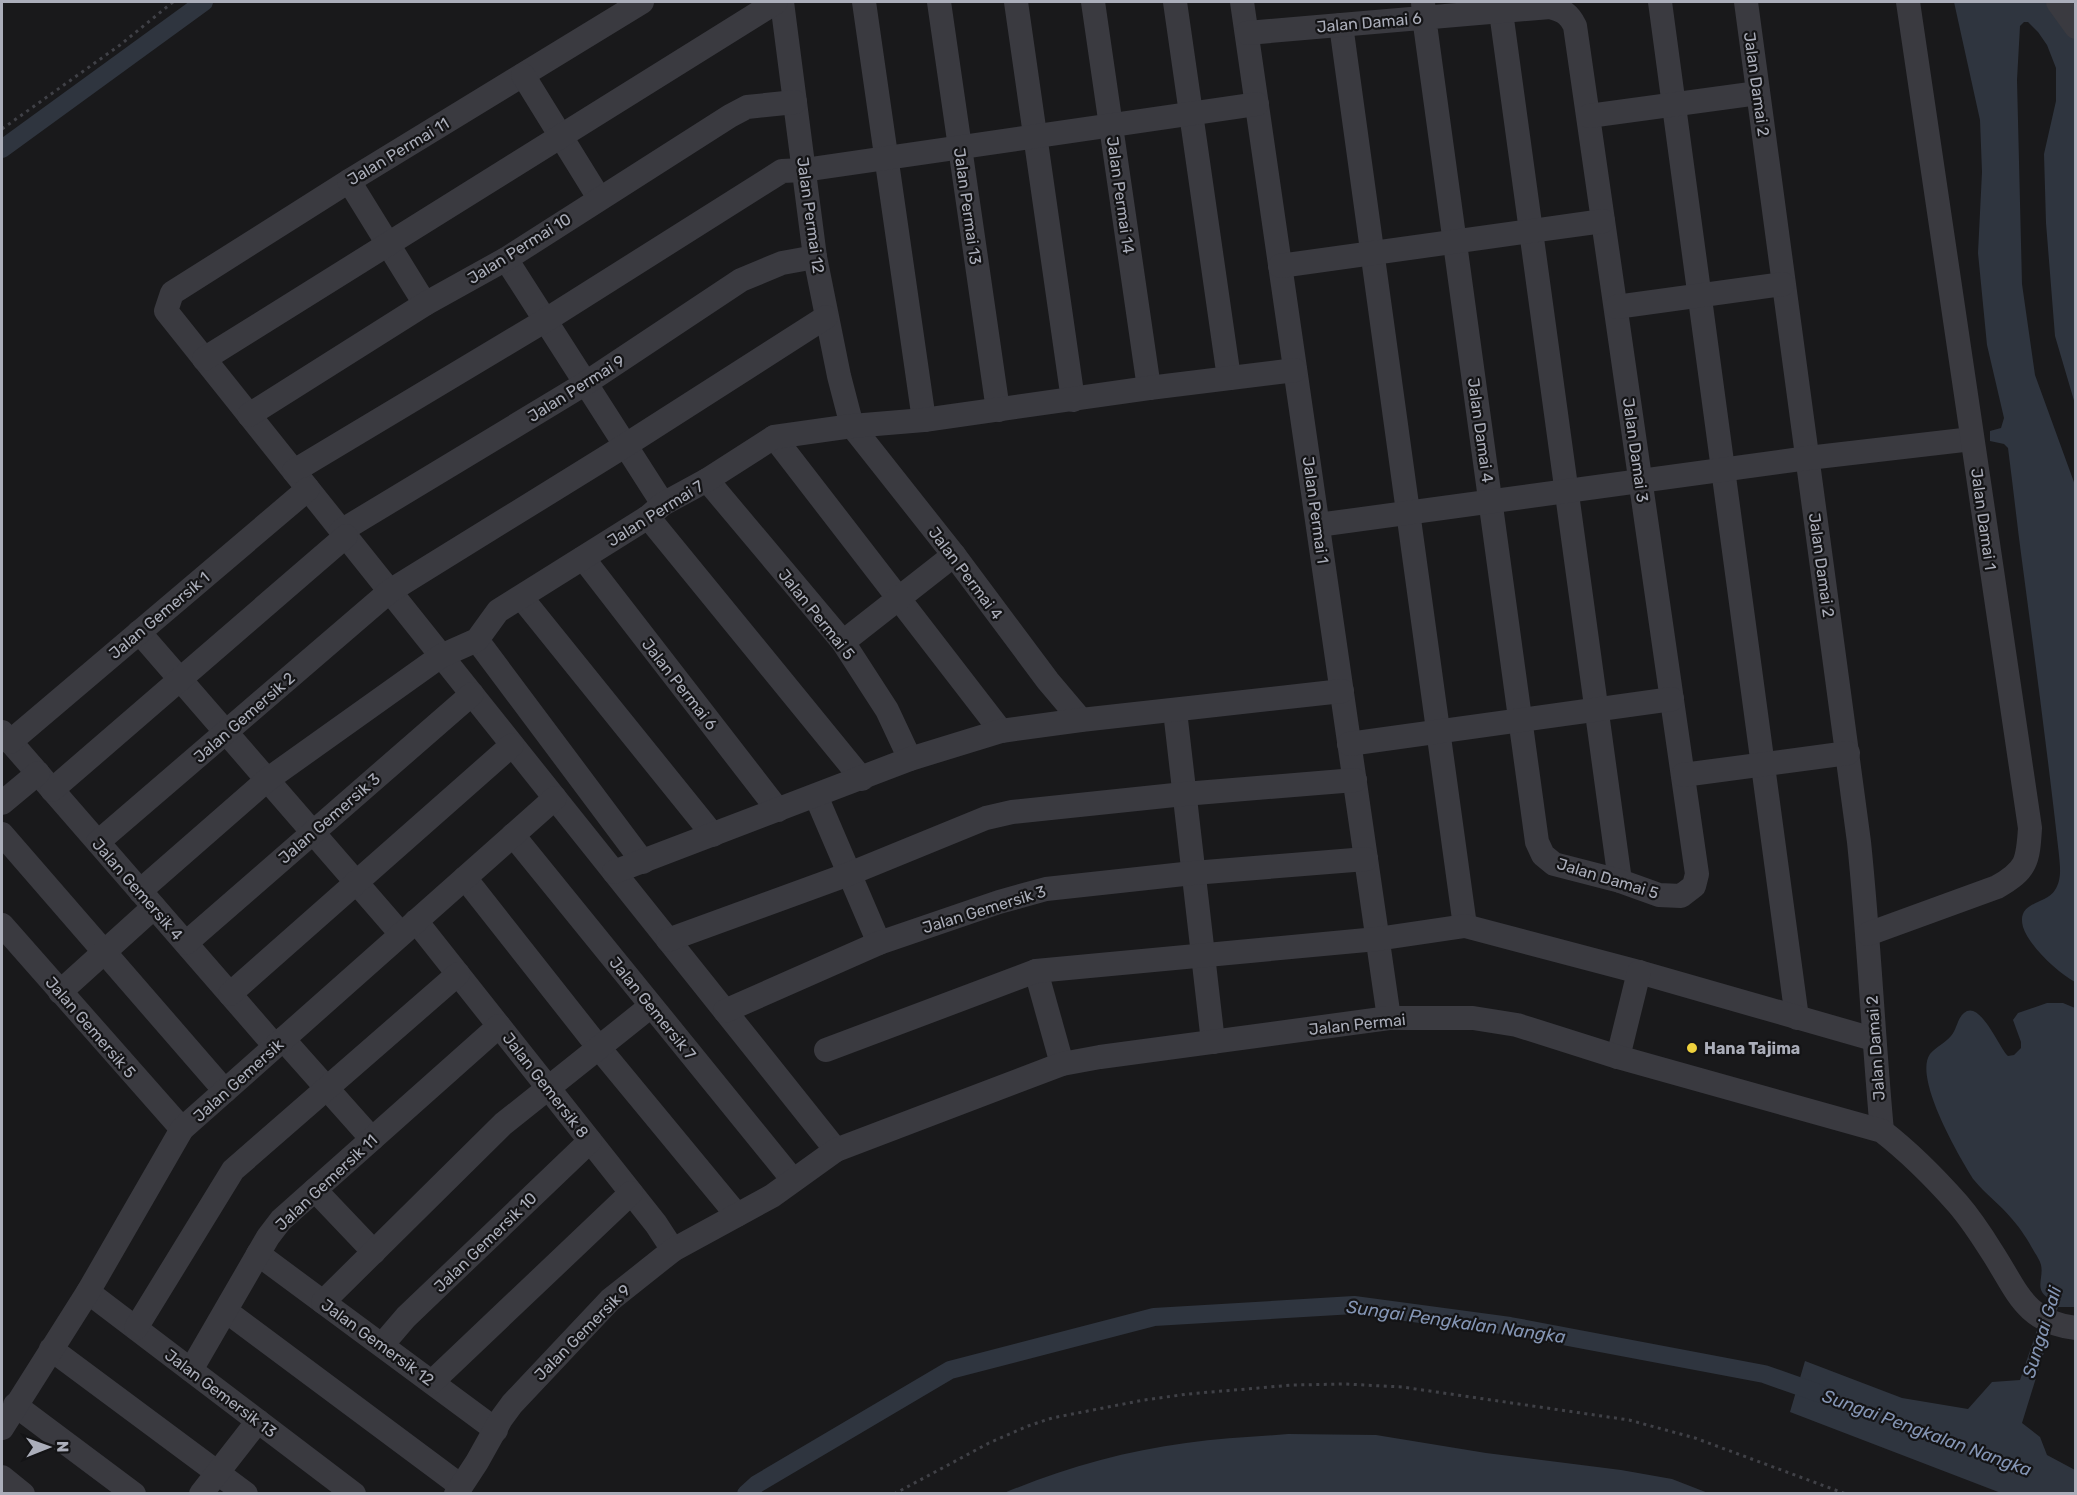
<svg xmlns="http://www.w3.org/2000/svg" width="2077" height="1495" font-family="Rubik,sans-serif">
<style>
.water{fill:#2f353f}
.lines{fill:none;stroke-linecap:round;stroke-linejoin:round}
.canal{stroke:#2f353f;stroke-width:18}
.path{stroke:#404147;stroke-width:3;stroke-dasharray:3 4.5;stroke-linecap:butt}
.minor{stroke:#3a3a40;stroke-width:24}
.poi-dot{fill:#efd13d;stroke:#141416;stroke-width:2}
.labels{text-anchor:middle;stroke-width:4.5;stroke-linejoin:round;paint-order:stroke}
.street-label{font-size:16px;fill:#abaeba;stroke:#141416}
.poi-label{font-size:16px;font-weight:bold;fill:#abaeba;stroke:#141416;text-anchor:start}
.water-label{font-size:18px;font-style:italic;fill:#8495b4;stroke:#141416}
</style>
<rect width="100%" height="100%" fill="#19191b"/>
<g class="water">
<path d="M1954,2H2050L2075,37V404L2055,336L2046,223L2044,154L2056,101V68L2047,45L2038,32L2028,22H2024L2020,26L2017,80L2022,284L2035,375L2075,485V982C2058,973 2029,946 2023,927C2016,901 2046,905 2055,890C2062,879 2060,867 2059,855C2048,757 2035,659 2022,561C2017,524 2013,486 2008,448L2004,444L1990,441V431L2001,428L2004,418L1987,345L1978,253L1982,172L1980,120Z"/>
<path d="M2047,1003H2063L2075,1008V1307H2058L2022,1423L2040,1437L2047,1455L2075,1470V1493H2001L1790,1412L1805,1361L1902,1398L1968,1409L1992,1382L2020,1380L2048,1298C2034,1289 2044,1278 2041,1265C2040,1261 2037,1256 2035,1253C2029,1242 2021,1229 2012,1219C2001,1205 1985,1194 1974,1180C1960,1158 1913,1078 1930,1054C1936,1047 1945,1043 1951,1036C1957,1029 1957,1019 1964,1013C1980,999 1999,1048 2008,1056L2014,1055L2021,1048V1042L2013,1020L2018,1013Z"/>
<path d="M1288,1434L1376,1435L1486,1453L1621,1470L1672,1479L1708,1493H1004C1062,1469 1124,1451 1186,1443C1220,1438 1254,1437 1288,1434Z"/>
</g>
<g class="lines">
<g class="canal">
<polyline points="2,149 204,2"/>
<polyline points="746,1494 757,1484 950,1370 1154,1317 1354,1305 1510,1326 1764,1374 1821,1394"/>
</g>
<g class="path">
<polyline points="2,129 120,45 173,2"/>
<polyline points="894,1494 989,1443 1028,1426 1052,1418 1144,1400 1188,1394 1293,1385 1345,1384 1402,1387 1629,1420 1695,1438 1846,1494"/>
</g>
<g class="minor">
<polyline points="642,2 349,181 172,293 166,311 836,1150"/>
<polyline points="782,2 815,257 839,376 852,426 954,555 1048,681 1081,720"/>
<polyline points="864,2 924,420"/>
<polyline points="939,2 998,410"/>
<polyline points="1016,2 1073,400"/>
<polyline points="1093,2 1149,388"/>
<polyline points="1175,2 1229,378"/>
<polyline points="1242,2 1389,1018"/>
<polyline points="1660,2 1797,1018"/>
<path d="M1746,2L1859,842C1869,938 1873,1035 1882,1131"/>
<polyline points="2058,2 2076,27"/>
<polyline points="1501,12 1620,881"/>
<polyline points="1341,25 1465,926"/>
<path d="M1247,33L1550,7C1563,10 1569,14 1575,26L1697,874L1694,886L1681,896L1659,895L1620,881L1554,864L1543,855L1537,842L1424,17L1423,2"/>
<polyline points="523,75 599,198"/>
<polyline points="1589,116 1758,93"/>
<polyline points="349,181 425,304"/>
<polyline points="506,259 663,504"/>
<polyline points="1280,266 1603,221"/>
<polyline points="1616,307 1783,284"/>
<polyline points="204,359 776,2"/>
<polyline points="249,415 425,304 506,259 730,116 747,107 795,102"/>
<polyline points="774,437 1001,731"/>
<polyline points="294,471 546,320 782,171 804,170 1257,104"/>
<polyline points="707,480 843,642 887,710 910,759"/>
<polyline points="648,517 862,779"/>
<polyline points="1318,525 1808,458 1972,439"/>
<polyline points="341,531 586,383 741,280 782,263 815,257"/>
<polyline points="583,558 778,810"/>
<polyline points="521,597 713,835"/>
<polyline points="139,632 401,934"/>
<polyline points="477,640 643,862"/>
<polyline points="843,642 954,555"/>
<polyline points="1175,711 1213,1042"/>
<polyline points="2,732 275,1046"/>
<polyline points="10,742 308,489"/>
<polyline points="1349,744 1672,699"/>
<polyline points="1683,775 1848,753"/>
<polyline points="52,790 346,536"/>
<polyline points="816,796 879,943"/>
<polyline points="2,803 38,773"/>
<polyline points="2,834 225,1091"/>
<polyline points="513,835 793,1180"/>
<polyline points="98,842 390,591 626,445 826,317"/>
<polyline points="614,872 910,759 1001,731 1081,720 1342,691"/>
<polyline points="465,878 599,1048 737,1215"/>
<polyline points="140,891 267,780 441,656 477,640 498,611 648,517 663,504 707,480 774,437 852,426 924,420 1149,388 1295,370"/>
<polyline points="416,921 656,1224 673,1250"/>
<polyline points="2,925 182,1129"/>
<path d="M1868,934L1997,887C2027,870 2028,861 2030,828L1908,2"/>
<polyline points="668,940 849,874 986,818 1012,812 1184,794 1355,780"/>
<polyline points="186,943 472,694"/>
<polyline points="1036,971 1062,1064"/>
<polyline points="60,992 154,907"/>
<polyline points="230,994 512,745"/>
<polyline points="725,1011 879,943 999,902 1046,889 1193,873 1366,859"/>
<polyline points="283,1039 372,1139"/>
<polyline points="826,1050 1036,971 1377,939 1465,926 1639,972 1873,1039"/>
<polyline points="1618,1057 1639,972"/>
<polyline points="315,1190 374,1252"/>
<polyline points="258,1254 496,1430"/>
<polyline points="88,1292 354,1494"/>
<polyline points="323,1302 503,1124 651,1006"/>
<polyline points="226,1311 461,1486"/>
<polyline points="136,1328 233,1170 458,974"/>
<polyline points="382,1345 406,1317 590,1141"/>
<polyline points="51,1349 246,1494"/>
<polyline points="191,1370 268,1237 281,1220 499,1026"/>
<polyline points="432,1382 631,1193"/>
<polyline points="15,1405 134,1494"/>
<polyline points="2,1428 88,1292 182,1129 555,798"/>
<polyline points="2,1477 23,1494"/>
<polyline points="201,1494 258,1421"/>
<path d="M456,1494L477,1462L501,1419L512,1404L610,1300L673,1250L772,1196L836,1150L1062,1064L1100,1057L1389,1018H1473L1517,1025L1618,1057L1882,1131C1909,1152 1935,1178 1958,1204C1970,1218 1982,1236 1992,1252C2017,1290 2024,1322 2076,1328"/>
</g>
</g>
<circle class="poi-dot" cx="1692" cy="1048" r="6"/>
<g class="labels">
<g class="street-label">
<text transform="translate(1369 22) rotate(-5)" y="6">Jalan Damai 6</text>
<text transform="translate(1757 84) rotate(82)" y="6">Jalan Damai 2</text>
<text transform="translate(398 151) rotate(-31)" y="6">Jalan Permai 11</text>
<text transform="translate(1121 195) rotate(82)" y="6">Jalan Permai 14</text>
<text transform="translate(968 206) rotate(82)" y="6">Jalan Permai 13</text>
<text transform="translate(811 215) rotate(82)" y="6">Jalan Permai 12</text>
<text transform="translate(519 248) rotate(-32)" y="6">Jalan Permai 10</text>
<text transform="translate(576 388) rotate(-32)" y="6">Jalan Permai 9</text>
<text transform="translate(1481 430) rotate(82)" y="6">Jalan Damai 4</text>
<text transform="translate(1636 450) rotate(82)" y="6">Jalan Damai 3</text>
<text transform="translate(1316 510) rotate(82)" y="6">Jalan Permai 1</text>
<text transform="translate(655 513) rotate(-32)" y="6">Jalan Permai 7</text>
<text transform="translate(1984 519) rotate(82)" y="6">Jalan Damai 1</text>
<text transform="translate(1822 565) rotate(82)" y="6">Jalan Damai 2</text>
<text transform="translate(966 573) rotate(53)" y="6">Jalan Permai 4</text>
<text transform="translate(817 614) rotate(51)" y="6">Jalan Permai 5</text>
<text transform="translate(159 615) rotate(-40)" y="6">Jalan Gemersik 1</text>
<text transform="translate(680 684) rotate(52)" y="6">Jalan Permai 6</text>
<text transform="translate(244 717) rotate(-41)" y="6">Jalan Gemersik 2</text>
<text transform="translate(329 818) rotate(-41)" y="6">Jalan Gemersik 3</text>
<text transform="translate(1608 878) rotate(17)" y="6">Jalan Damai 5</text>
<text transform="translate(138 889) rotate(49)" y="6">Jalan Gemersik 4</text>
<text transform="translate(984 909) rotate(-17)" y="6">Jalan Gemersik 3</text>
<text transform="translate(653 1008) rotate(51)" y="6">Jalan Gemersik 7</text>
<text transform="translate(1357 1024) rotate(-6)" y="6">Jalan Permai</text>
<text transform="translate(91 1027) rotate(49)" y="6">Jalan Gemersik 5</text>
<text transform="translate(1875 1048) rotate(-94)" y="6">Jalan Damai 2</text>
<text transform="translate(238 1080) rotate(-42)" y="6">Jalan Gemersik</text>
<text transform="translate(546 1085) rotate(52)" y="6">Jalan Gemersik 8</text>
<text transform="translate(326 1182) rotate(-43)" y="6">Jalan Gemersik 11</text>
<text transform="translate(485 1242) rotate(-44)" y="6">Jalan Gemersik 10</text>
<text transform="translate(582 1332) rotate(-45)" y="6">Jalan Gemersik 9</text>
<text transform="translate(378 1342) rotate(36)" y="6">Jalan Gemersik 12</text>
<text transform="translate(221 1393) rotate(37)" y="6">Jalan Gemersik 13</text>
</g>
<g class="poi-label">
<text x="1704" y="1054">Hana Tajima</text>
</g>
<g class="water-label">
<text transform="translate(1456 1322) rotate(8)" y="6">Sungai Pengkalan Nangka</text>
<text transform="translate(2042 1332) rotate(-73)" y="6">Sungai Gali</text>
<text transform="translate(1927 1433) rotate(20)" y="6">Sungai Pengkalan Nangka</text>
</g>
</g>
<rect width="2077" height="1495" fill="none" stroke="#abaeba" stroke-width="6"/>
<g transform="translate(48 1447) rotate(89)" stroke="#141416" stroke-width="4.5" paint-order="stroke">
<path d="M0-4.5L10 22L0 15L-10 22Z" fill="#abaeba"/>
<text y="-9" font-size="16" font-weight="bold" text-anchor="middle" fill="#abaeba">N</text>
</g>
</svg>
